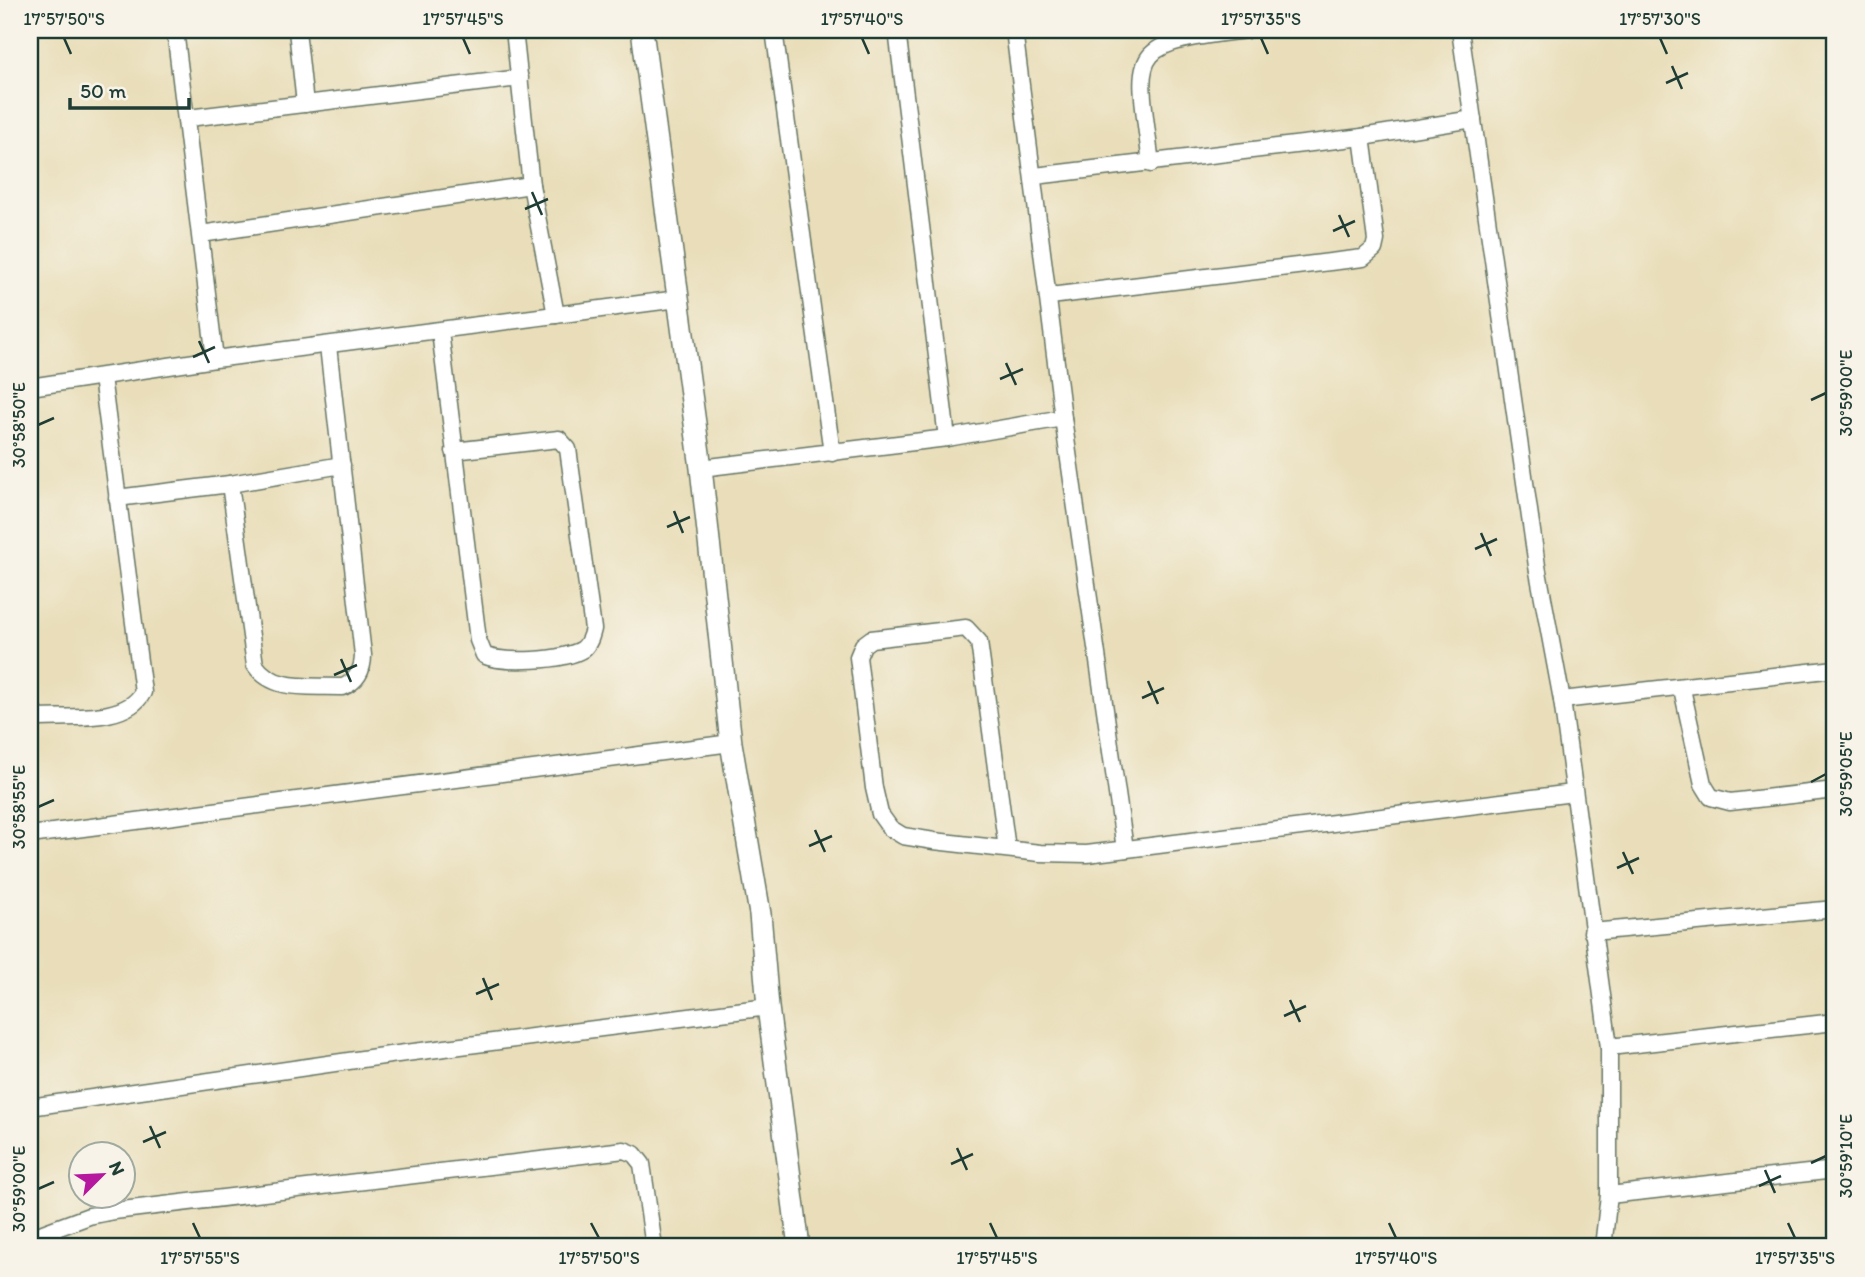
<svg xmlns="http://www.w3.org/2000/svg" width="1865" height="1277" font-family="Itim,sans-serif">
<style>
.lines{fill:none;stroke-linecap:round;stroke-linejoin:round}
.minor-casing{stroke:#667563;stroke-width:19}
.tertiary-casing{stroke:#667563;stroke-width:24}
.minor{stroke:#fff;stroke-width:16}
.tertiary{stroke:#fff;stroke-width:21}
.ticks{fill:none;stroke:#1f3d34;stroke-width:2.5}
.neatline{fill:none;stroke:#1f3d34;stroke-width:2.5}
.ticks-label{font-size:18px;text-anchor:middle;fill:#1f3d34}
</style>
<rect width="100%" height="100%" fill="#f7f3e8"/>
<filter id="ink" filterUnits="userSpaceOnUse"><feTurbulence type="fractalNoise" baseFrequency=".0143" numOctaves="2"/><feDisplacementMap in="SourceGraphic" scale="14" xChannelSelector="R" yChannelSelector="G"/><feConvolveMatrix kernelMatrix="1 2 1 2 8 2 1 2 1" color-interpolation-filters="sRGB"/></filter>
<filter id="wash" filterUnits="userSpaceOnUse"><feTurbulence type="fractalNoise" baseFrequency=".00686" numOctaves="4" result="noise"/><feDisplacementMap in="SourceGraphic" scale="28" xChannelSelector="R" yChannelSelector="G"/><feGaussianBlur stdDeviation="1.57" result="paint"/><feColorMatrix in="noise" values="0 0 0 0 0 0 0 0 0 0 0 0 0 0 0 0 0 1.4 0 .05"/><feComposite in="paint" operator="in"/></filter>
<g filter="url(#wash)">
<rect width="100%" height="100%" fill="#e9deb9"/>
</g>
<g filter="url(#ink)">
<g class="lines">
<defs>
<g id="minor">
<polyline points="175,30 215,359"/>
<polyline points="297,30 305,104"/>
<polyline points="514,30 531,185 556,315"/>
<polyline points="774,30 832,453"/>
<polyline points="897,30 947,438"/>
<polyline points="1014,30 1063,418 1125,849"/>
<polyline points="1460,30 1537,566 1562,700 1609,1047 1609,1195 1603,1247"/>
<polyline points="188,118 520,78"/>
<path d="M1151,164C1137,50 1124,44 1247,30"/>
<polyline points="1035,176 1362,137 1473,119"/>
<polyline points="201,234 531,185"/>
<polyline points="1050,296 1363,258 1374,249 1376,240 1362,137"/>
<path d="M440,331L478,640L484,655C501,664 565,661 583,649C589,644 591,637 593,629L568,449L559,439L454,451"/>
<polyline points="30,387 215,359 678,299"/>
<polyline points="701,468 947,438 1063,418"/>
<path d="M230,484L255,665C274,693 311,685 343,687C357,681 363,670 363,655L328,346"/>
<polyline points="117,498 230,484 342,465"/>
<polyline points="1682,689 1703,784 1711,797 1730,802 1835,790"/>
<polyline points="1562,700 1835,669"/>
<path d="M30,709L40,718C70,716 127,723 143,692L102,377"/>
<polyline points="30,835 731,743"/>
<polyline points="1007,849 979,642 966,628 871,639 863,645 858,657 874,788 880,814 890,828 903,836 934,841 1040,853 1087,854 1573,793"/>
<polyline points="1592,932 1835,909"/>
<polyline points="1609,1047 1835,1022"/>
<polyline points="30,1107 390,1055 768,1007"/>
<polyline points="1609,1195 1835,1170"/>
<polyline points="45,1247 43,1233 89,1216 114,1211 624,1150 634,1154 642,1164 654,1247"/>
</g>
<polyline id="tertiary" points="642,30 701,468 731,743 760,914 768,1007 799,1247"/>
</defs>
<use href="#minor" class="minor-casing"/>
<use href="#tertiary" class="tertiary-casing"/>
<use href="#minor" class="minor"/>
<use href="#tertiary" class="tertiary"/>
</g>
</g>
<path class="ticks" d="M64,38L71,54M463,38L470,54M862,38L869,54M1261,38L1268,54M1660,38L1667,54M1672,66L1682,89M1666,83L1688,73M532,192L542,215M525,209L548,199M1339,215L1349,237M1333,231L1355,221M199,341L209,363M193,357L215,347M1006,363L1016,385M1000,379L1023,369M1811,400L1826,393M38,425L54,418M674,511L683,533M667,527L690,517M1481,533L1491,556M1475,549L1497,539M341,659L351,682M334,675L357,665M1148,681L1158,704M1142,698L1164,688M1811,782L1826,774M38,807L54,800M815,830L825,852M809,846L832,836M1623,852L1633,874M1617,868L1639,858M483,978L492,1000M476,994L499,984M1290,1000L1300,1022M1284,1016L1306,1006M150,1126L160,1148M143,1142L166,1132M957,1148L967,1170M1811,1163L1826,1156M951,1164L973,1154M1765,1170L1775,1193M1759,1186L1781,1176M38,1189L54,1182M193,1223L200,1238M591,1223L599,1238M990,1223L997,1238M1389,1223L1396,1238M1788,1223L1795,1238"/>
<rect width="1865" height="1277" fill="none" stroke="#f7f3e8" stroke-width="77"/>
<g transform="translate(102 1175) rotate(66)"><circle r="33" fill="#f7f3e8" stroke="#a1aaa0" stroke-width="2"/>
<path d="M0-5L12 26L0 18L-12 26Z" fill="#b5179e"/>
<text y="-10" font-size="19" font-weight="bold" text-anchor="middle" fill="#1f3d34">N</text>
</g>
<path d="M70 98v10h119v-10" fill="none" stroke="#1f3d34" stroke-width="3.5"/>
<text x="80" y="98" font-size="21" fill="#1f3d34" stroke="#f7f3e8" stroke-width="5" paint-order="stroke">50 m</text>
<rect x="38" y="38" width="1788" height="1200" class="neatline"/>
<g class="ticks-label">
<text x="64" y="25">17°57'50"S</text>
<text x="463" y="25">17°57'45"S</text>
<text x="862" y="25">17°57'40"S</text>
<text x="1261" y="25">17°57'35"S</text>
<text x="1660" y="25">17°57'30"S</text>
<text transform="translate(1846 393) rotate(-90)" y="6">30°59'00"E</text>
<text transform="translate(19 425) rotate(-90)" y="6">30°58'50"E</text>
<text transform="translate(1846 774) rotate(-90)" y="6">30°59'05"E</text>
<text transform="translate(19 807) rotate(-90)" y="6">30°58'55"E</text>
<text transform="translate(1846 1156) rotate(-90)" y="6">30°59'10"E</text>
<text transform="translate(19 1189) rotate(-90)" y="6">30°59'00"E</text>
<text x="200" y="1264">17°57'55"S</text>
<text x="599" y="1264">17°57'50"S</text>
<text x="997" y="1264">17°57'45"S</text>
<text x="1396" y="1264">17°57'40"S</text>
<text x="1795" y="1264">17°57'35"S</text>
</g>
</svg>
